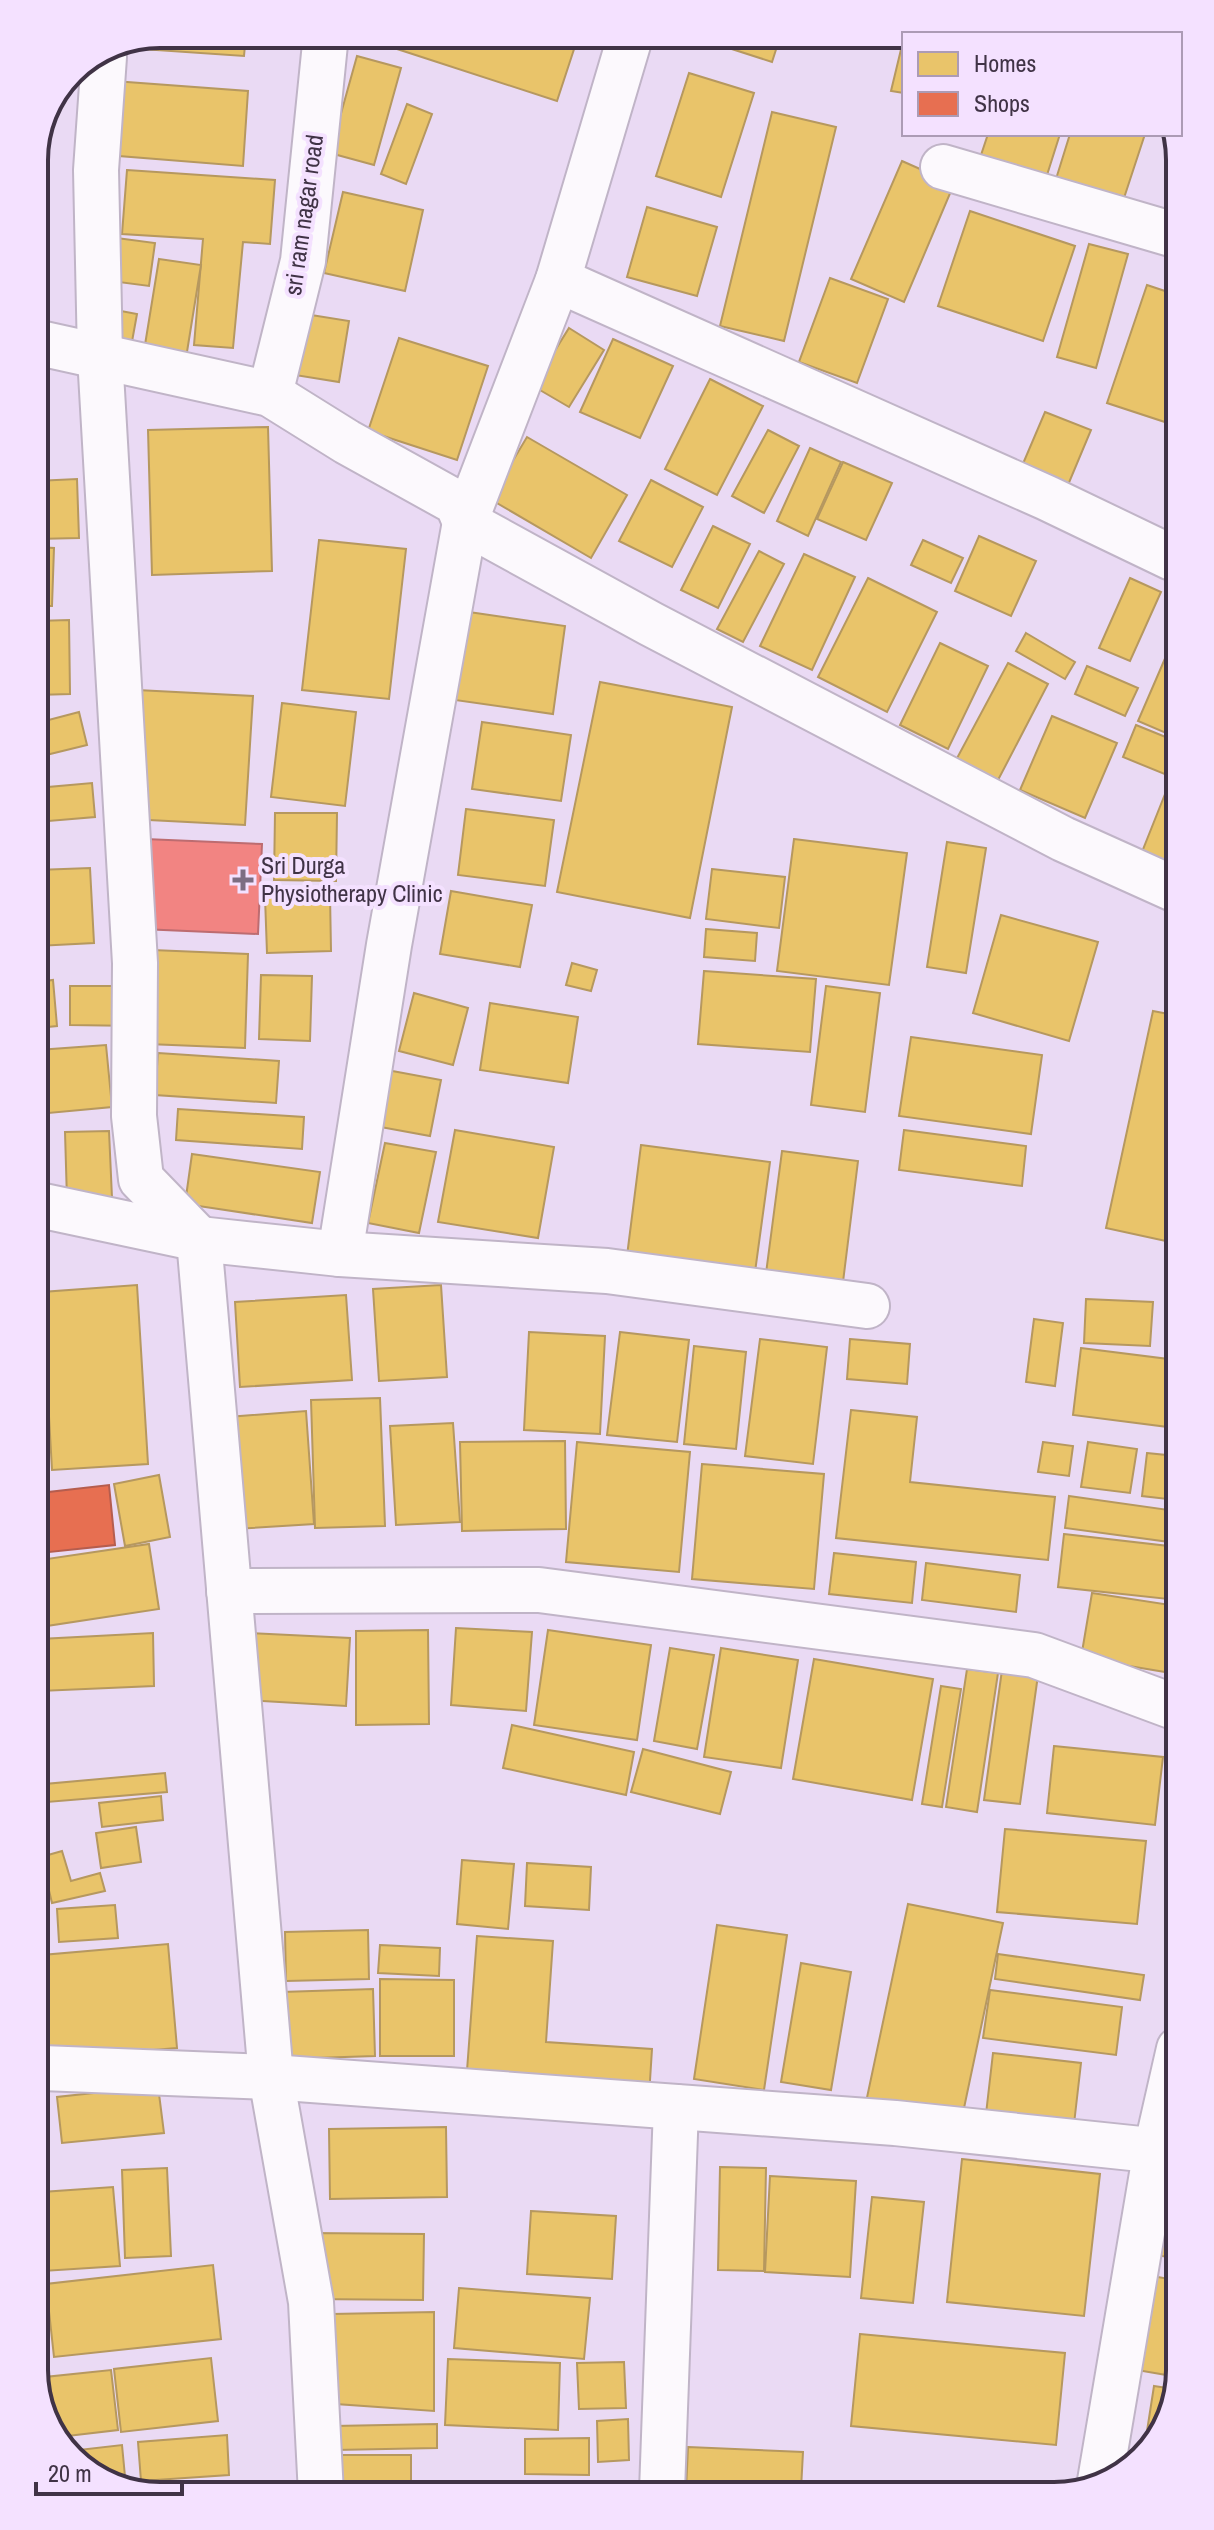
<svg xmlns="http://www.w3.org/2000/svg" width="1214" height="2530" font-family="'Archivo Narrow',sans-serif">
<style>
.homes{fill:#e9c46a;stroke:#b6985f;stroke-width:2}
.shops{fill:#e76f51;stroke:#b55d4e;stroke-width:2}
.health{fill:#f28482;stroke:#bd6c70;stroke-width:2}
.lines{fill:none;stroke-linecap:round;stroke-linejoin:round}
.minor-casing{stroke:#c0b4c7;stroke-width:48}
.minor{stroke:#fcf9fd;stroke-width:44}
.poi-dot{fill:#7c6d83;stroke:#f4e1ff;stroke-width:3}
.labels{text-anchor:middle;stroke-width:8;stroke-linejoin:round;paint-order:stroke}
.street-label{font-size:24px;fill:#403346;stroke:#f4e1ff}
.poi-label{font-size:24px;fill:#403346;stroke:#f4e1ff;text-anchor:start}
.rim{fill:none;stroke:#403346;stroke-width:4}
</style>
<rect width="100%" height="100%" fill="#eadaf4"/>
<g class="homes">
<polygon points="160,34 246,34 244,56 127,48"/>
<polygon points="395,34 579,34 557,101 391,47"/>
<polygon points="709,34 781,34 772,62 707,41"/>
<polygon points="904,37 904,93 891,91"/>
<polygon points="357,56 401,68 374,165 330,153"/>
<polygon points="689,73 754,93 721,197 656,176"/>
<polygon points="100,80 248,91 243,166 94,154"/>
<polygon points="407,104 432,114 406,184 381,174"/>
<polygon points="772,112 836,127 784,341 720,326"/>
<polygon points="988,134 1060,134 1047,175 981,155"/>
<polygon points="1070,134 1145,134 1123,201 1056,179"/>
<polygon points="902,161 954,184 904,302 851,279"/>
<polygon points="127,170 275,180 270,244 243,242 233,348 194,345 203,239 122,234"/>
<polygon points="343,192 423,210 405,291 324,273"/>
<polygon points="647,207 717,227 697,296 627,277"/>
<polygon points="970,211 1075,246 1043,341 938,306"/>
<polygon points="109,237 155,243 149,286 103,280"/>
<polygon points="1089,244 1128,254 1096,368 1057,357"/>
<polygon points="159,259 201,265 186,358 144,351"/>
<polygon points="830,278 888,299 857,383 799,362"/>
<polygon points="1147,285 1171,293 1171,424 1107,403"/>
<polygon points="84,304 137,314 131,347 78,337"/>
<polygon points="305,314 349,321 339,382 295,375"/>
<polygon points="569,328 604,350 569,407 533,386"/>
<polygon points="399,338 488,366 457,460 368,431"/>
<polygon points="613,339 673,366 640,438 580,412"/>
<polygon points="710,379 763,406 717,495 665,469"/>
<polygon points="1045,412 1091,430 1068,485 1022,466"/>
<polygon points="268,427 272,571 152,575 148,430"/>
<polygon points="768,430 799,446 764,513 732,496"/>
<polygon points="527,437 627,495 591,558 490,499"/>
<polygon points="810,448 841,462 808,536 777,521"/>
<polygon points="843,462 892,483 866,540 817,519"/>
<polygon points="77,479 79,538 36,539 36,481"/>
<polygon points="651,480 703,507 672,567 619,541"/>
<polygon points="713,526 750,544 718,608 681,590"/>
<polygon points="979,536 1036,561 1011,616 955,591"/>
<polygon points="319,540 406,549 389,699 302,690"/>
<polygon points="923,540 963,558 951,583 911,565"/>
<polygon points="36,547 54,548 52,606 36,606"/>
<polygon points="759,551 784,564 743,642 717,629"/>
<polygon points="804,554 855,577 812,670 760,646"/>
<polygon points="868,578 937,612 887,712 818,677"/>
<polygon points="1130,578 1161,592 1130,661 1099,648"/>
<polygon points="469,612 565,626 553,714 455,700"/>
<polygon points="69,620 70,694 36,695 36,621"/>
<polygon points="1026,633 1075,662 1065,679 1016,651"/>
<polygon points="1173,640 1173,717 1166,733 1138,721"/>
<polygon points="940,643 988,666 948,749 900,725"/>
<polygon points="1008,663 1048,684 997,782 956,760"/>
<polygon points="1087,666 1138,688 1125,716 1075,694"/>
<polygon points="600,682 732,707 690,918 557,892"/>
<polygon points="137,690 253,696 245,825 130,819"/>
<polygon points="282,703 356,712 345,806 271,797"/>
<polygon points="79,712 87,745 42,756 37,736 37,723"/>
<polygon points="1052,716 1117,743 1085,818 1020,790"/>
<polygon points="482,722 571,735 561,801 472,789"/>
<polygon points="1136,725 1173,740 1173,759 1167,775 1123,757"/>
<polygon points="1173,774 1174,871 1140,857"/>
<polygon points="92,783 95,817 37,822 37,788"/>
<polygon points="466,809 554,820 545,886 458,875"/>
<polygon points="275,813 337,813 336,881 274,880"/>
<polygon points="794,839 907,853 889,985 777,971"/>
<polygon points="947,842 986,848 966,973 927,967"/>
<polygon points="90,868 94,943 37,946 37,870"/>
<polygon points="712,869 785,877 779,928 706,919"/>
<polygon points="451,891 532,905 520,967 440,954"/>
<polygon points="330,895 331,951 267,953 265,897"/>
<polygon points="1001,915 1098,942 1069,1041 973,1013"/>
<polygon points="706,929 757,933 755,961 704,957"/>
<polygon points="152,950 248,954 245,1048 148,1044"/>
<polygon points="572,963 597,970 591,991 566,985"/>
<polygon points="704,971 816,979 810,1052 698,1044"/>
<polygon points="261,975 312,976 310,1041 259,1039"/>
<polygon points="53,980 57,1026 38,1028 38,982"/>
<polygon points="70,986 137,986 137,1026 70,1025"/>
<polygon points="826,986 880,993 865,1112 811,1105"/>
<polygon points="414,993 468,1008 453,1065 399,1051"/>
<polygon points="490,1003 578,1017 568,1083 480,1070"/>
<polygon points="1153,1011 1174,1015 1175,1243 1106,1228"/>
<polygon points="911,1037 1042,1055 1031,1134 899,1116"/>
<polygon points="106,1045 112,1107 38,1114 38,1050"/>
<polygon points="158,1053 279,1061 276,1103 155,1095"/>
<polygon points="387,1070 441,1080 430,1136 375,1126"/>
<polygon points="178,1109 304,1117 302,1149 176,1140"/>
<polygon points="455,1130 554,1147 538,1238 438,1222"/>
<polygon points="904,1130 1026,1146 1022,1186 899,1170"/>
<polygon points="109,1131 112,1198 67,1200 65,1132"/>
<polygon points="385,1143 436,1152 419,1233 368,1223"/>
<polygon points="641,1145 770,1162 755,1272 627,1256"/>
<polygon points="782,1151 858,1161 842,1290 765,1281"/>
<polygon points="192,1154 320,1172 312,1223 185,1204"/>
<polygon points="137,1285 148,1464 52,1470 42,1292"/>
<polygon points="441,1285 447,1377 379,1381 373,1289"/>
<polygon points="346,1295 352,1380 240,1387 235,1302"/>
<polygon points="1086,1299 1153,1302 1150,1346 1084,1343"/>
<polygon points="1034,1319 1063,1323 1055,1386 1026,1382"/>
<polygon points="529,1332 605,1336 600,1434 524,1430"/>
<polygon points="620,1332 689,1340 677,1442 607,1435"/>
<polygon points="760,1339 827,1347 813,1464 745,1456"/>
<polygon points="850,1339 910,1344 907,1384 847,1379"/>
<polygon points="694,1346 746,1352 736,1449 684,1444"/>
<polygon points="1081,1348 1176,1360 1176,1428 1073,1415"/>
<polygon points="380,1398 385,1526 315,1528 311,1400"/>
<polygon points="851,1410 917,1417 910,1482 1055,1497 1048,1560 836,1538"/>
<polygon points="306,1411 314,1524 235,1529 228,1417"/>
<polygon points="453,1423 460,1522 396,1525 390,1426"/>
<polygon points="565,1441 566,1529 462,1531 460,1442"/>
<polygon points="577,1442 690,1452 679,1572 566,1562"/>
<polygon points="1043,1442 1073,1446 1069,1476 1038,1472"/>
<polygon points="1088,1442 1137,1449 1130,1493 1081,1487"/>
<polygon points="1147,1453 1176,1456 1176,1500 1142,1496"/>
<polygon points="702,1464 824,1474 814,1589 692,1579"/>
<polygon points="159,1475 170,1537 125,1546 114,1484"/>
<polygon points="1069,1496 1176,1511 1177,1543 1065,1528"/>
<polygon points="1064,1534 1177,1547 1177,1600 1058,1587"/>
<polygon points="149,1544 159,1609 40,1627 40,1560"/>
<polygon points="834,1553 916,1562 912,1603 829,1594"/>
<polygon points="926,1563 1020,1575 1016,1612 922,1600"/>
<polygon points="1092,1593 1177,1606 1177,1674 1081,1658"/>
<polygon points="456,1628 532,1632 526,1711 451,1705"/>
<polygon points="428,1630 429,1724 356,1725 356,1631"/>
<polygon points="548,1630 651,1645 637,1740 534,1725"/>
<polygon points="153,1633 154,1686 40,1691 40,1639"/>
<polygon points="249,1633 350,1638 346,1706 245,1700"/>
<polygon points="670,1648 714,1655 697,1749 654,1741"/>
<polygon points="721,1648 798,1660 781,1768 704,1757"/>
<polygon points="814,1659 933,1679 912,1800 793,1779"/>
<polygon points="967,1669 998,1673 977,1812 946,1807"/>
<polygon points="1002,1670 1038,1675 1020,1804 984,1800"/>
<polygon points="941,1686 961,1689 942,1807 922,1804"/>
<polygon points="512,1725 634,1752 626,1795 503,1768"/>
<polygon points="1054,1746 1163,1757 1155,1825 1047,1813"/>
<polygon points="643,1749 731,1772 720,1814 631,1792"/>
<polygon points="165,1773 167,1792 47,1802 45,1784"/>
<polygon points="161,1796 163,1820 102,1827 99,1803"/>
<polygon points="136,1827 141,1862 101,1868 96,1833"/>
<polygon points="1005,1829 1146,1841 1137,1924 997,1912"/>
<polygon points="62,1851 71,1881 100,1873 105,1891 52,1903 41,1857"/>
<polygon points="462,1860 514,1864 508,1929 457,1924"/>
<polygon points="527,1863 591,1867 589,1910 525,1906"/>
<polygon points="908,1904 1003,1923 960,2127 865,2107"/>
<polygon points="115,1905 118,1938 59,1942 57,1909"/>
<polygon points="717,1925 787,1935 764,2090 694,2079"/>
<polygon points="368,1930 369,1979 286,1981 285,1932"/>
<polygon points="477,1936 553,1941 546,2042 652,2049 649,2096 466,2084"/>
<polygon points="168,1944 177,2048 44,2059 42,1955"/>
<polygon points="380,1945 440,1948 439,1976 378,1973"/>
<polygon points="998,1954 1144,1975 1140,2000 995,1979"/>
<polygon points="801,1963 851,1972 831,2090 781,2082"/>
<polygon points="380,1979 454,1980 454,2056 380,2056"/>
<polygon points="373,1989 375,2056 283,2059 282,1992"/>
<polygon points="990,1990 1122,2007 1116,2055 983,2038"/>
<polygon points="993,2053 1081,2063 1074,2124 986,2114"/>
<polygon points="158,2086 164,2133 62,2143 57,2097"/>
<polygon points="446,2127 447,2197 330,2199 329,2129"/>
<polygon points="962,2159 1100,2174 1084,2316 947,2302"/>
<polygon points="720,2167 766,2168 764,2271 718,2270"/>
<polygon points="167,2168 171,2256 125,2258 122,2170"/>
<polygon points="770,2176 856,2181 850,2277 765,2272"/>
<polygon points="1169,2184 1179,2186 1180,2259 1156,2255"/>
<polygon points="113,2187 120,2266 43,2271 42,2192"/>
<polygon points="872,2197 924,2202 913,2303 861,2298"/>
<polygon points="531,2211 616,2216 612,2279 527,2274"/>
<polygon points="310,2233 424,2234 423,2300 310,2299"/>
<polygon points="213,2265 221,2339 54,2357 46,2284"/>
<polygon points="1147,2275 1180,2281 1178,2377 1131,2369"/>
<polygon points="459,2288 590,2298 584,2359 454,2348"/>
<polygon points="434,2312 434,2411 336,2404 332,2314"/>
<polygon points="860,2334 1065,2353 1056,2445 851,2426"/>
<polygon points="211,2358 218,2421 121,2432 114,2369"/>
<polygon points="448,2359 560,2363 558,2430 445,2425"/>
<polygon points="624,2362 626,2408 579,2409 577,2363"/>
<polygon points="111,2370 118,2430 59,2437 50,2426 45,2377"/>
<polygon points="1154,2386 1174,2389 1159,2440 1152,2445 1145,2444"/>
<polygon points="628,2419 629,2460 598,2462 597,2421"/>
<polygon points="437,2424 437,2448 335,2450 334,2426"/>
<polygon points="227,2435 229,2475 141,2481 138,2442"/>
<polygon points="589,2438 589,2475 525,2474 525,2439"/>
<polygon points="122,2445 126,2487 90,2475 70,2451"/>
<polygon points="688,2447 803,2452 801,2489 686,2491"/>
<polygon points="331,2455 411,2455 411,2493 331,2494"/>
<polygon points="491,2483 584,2486 584,2492 491,2492"/>
<polygon points="438,2484 471,2486 471,2493 437,2493"/>
<polygon points="232,2485 233,2495 153,2496 153,2491"/>
</g>
<polygon class="shops" points="109,1485 115,1545 40,1553 40,1493"/>
<polygon class="health" points="145,839 262,844 258,934 141,929"/>
<g class="lines">
<defs>
<g id="minor">
<polyline points="104,57 96,170 100,356 135,963 134,1116 141,1179 199,1239 271,2077 311,2302 321,2494"/>
<polyline points="943,167 1171,234"/>
<polyline points="558,280 1047,498 1172,558"/>
<polyline points="35,342 270,394 347,442 457,503 465,522 651,624 1063,839 1174,889"/>
<polyline points="270,394 303,261 326,34"/>
<polyline points="39,1205 199,1239 340,1254 607,1271 867,1306"/>
<polyline points="340,1254 389,945 465,522 558,280 631,34"/>
<polyline points="229,1591 539,1590 1034,1655 1177,1708"/>
<polyline points="42,2068 271,2077 895,2123 1179,2153"/>
<polyline points="1099,2487 1156,2150 1179,2049"/>
<polyline points="662,2491 676,2107"/>
</g>
</defs>
<use href="#minor" class="minor-casing"/>
<use href="#minor" class="minor"/>
</g>
<path class="poi-dot" d="M239 868h8v8h8v8h-8v8h-8v-8h-8v-8h8z"/>
<g class="labels">
<g class="street-label">
<text transform="translate(304 215) rotate(-82)" y="8">sri ram nagar road</text>
</g>
<g class="poi-label">
<text x="261" y="874">Sri Durga<tspan x="261" dy="28">Physiotherapy Clinic</tspan></text>
</g>
</g>
<path d="M0 0H1214V2530H0ZM160 48H1054A112 112 0 0 1 1166 160V2370A112 112 0 0 1 1054 2482H160A112 112 0 0 1 48 2370V160A112 112 0 0 1 160 48Z" fill="#f4e1ff" fill-rule="evenodd"/>
<path class="rim" d="M160 48H1054A112 112 0 0 1 1166 160V2370A112 112 0 0 1 1054 2482H160A112 112 0 0 1 48 2370V160A112 112 0 0 1 160 48Z"/>
<rect x="902" y="32" width="280" height="104" fill="#f4e1ff" stroke="#ac9bb5" stroke-width="2"/>
<rect x="918" y="52" width="40" height="24" fill="#e9c46a" stroke="#ac9bb5" stroke-width="2"/>
<text x="974" y="72" font-size="24" fill="#403346">Homes</text>
<rect x="918" y="92" width="40" height="24" fill="#e76f51" stroke="#ac9bb5" stroke-width="2"/>
<text x="974" y="112" font-size="24" fill="#403346">Shops</text>
<path d="M36 2482v12h146v-12" fill="none" stroke="#403346" stroke-width="4"/>
<text x="48" y="2482" font-size="24" fill="#403346" stroke="#f4e1ff" stroke-width="6" paint-order="stroke">20 m</text>
</svg>
